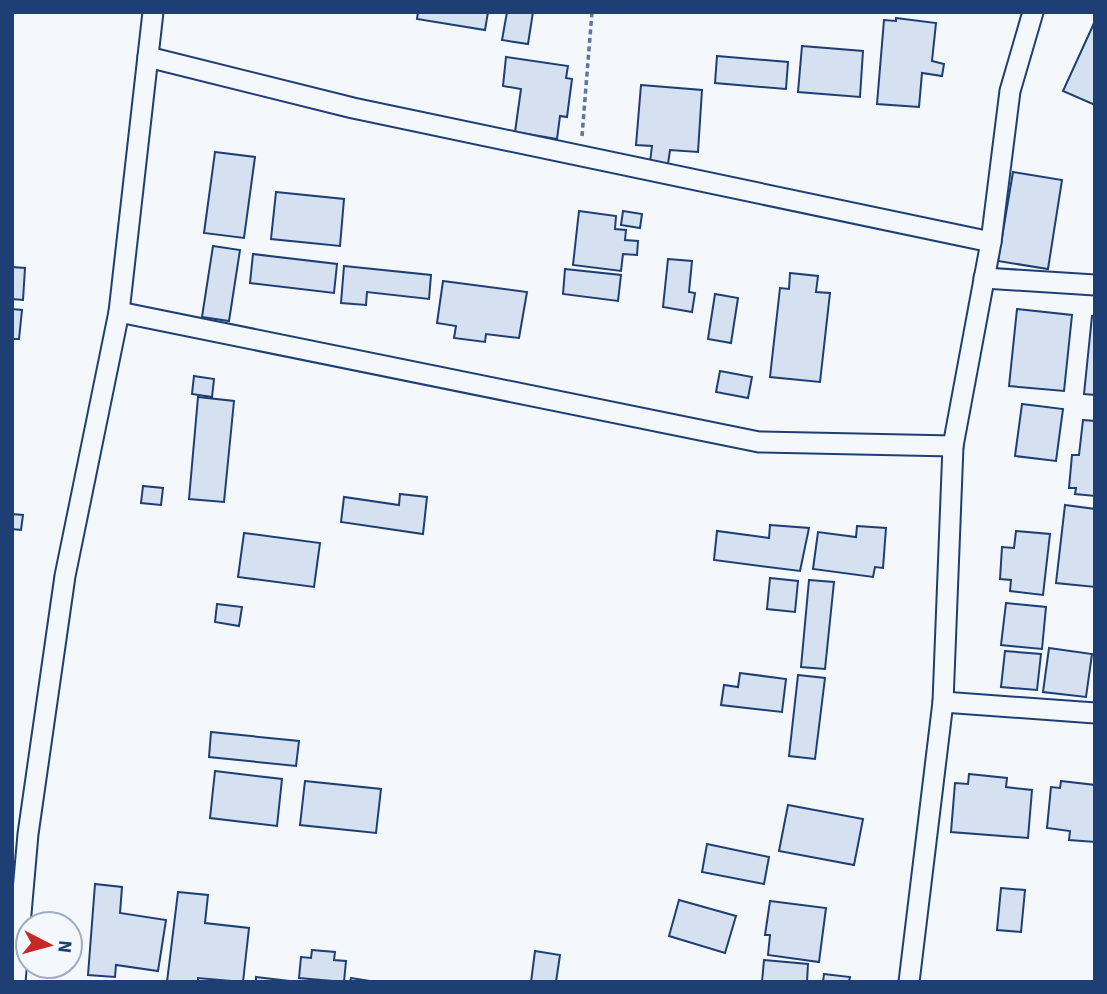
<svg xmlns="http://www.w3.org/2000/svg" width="1107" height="994" font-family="'Source Sans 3',sans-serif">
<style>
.building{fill:#d5e0f0;stroke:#1d3f73;stroke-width:2}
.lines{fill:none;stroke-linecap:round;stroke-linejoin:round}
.minor-casing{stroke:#1d3f73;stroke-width:23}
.path{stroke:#5e769c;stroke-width:3.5;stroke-dasharray:5 3.5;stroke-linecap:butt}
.minor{stroke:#f4f7fb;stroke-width:19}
</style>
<rect width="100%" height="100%" fill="#f4f7fb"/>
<g class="building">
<polygon points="418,12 488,12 485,30 417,19"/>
<polygon points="507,12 533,12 528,44 502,40"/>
<polygon points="896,18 936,23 932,61 944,64 942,76 922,73 919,107 877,104 884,20 896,21"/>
<polygon points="1095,21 1095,105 1063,91"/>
<polygon points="802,46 863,51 860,97 798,92"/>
<polygon points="717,56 788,62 786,89 715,83"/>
<polygon points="506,57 568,66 566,78 572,79 567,117 560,116 557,139 515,132 521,89 503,86"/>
<polygon points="641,85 702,90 698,152 670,150 668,164 650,162 652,146 636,145"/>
<polygon points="215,152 255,157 244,238 204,233"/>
<polygon points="1013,172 1062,180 1048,269 998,261"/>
<polygon points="276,192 344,199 340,246 271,239"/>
<polygon points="579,211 616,216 615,229 626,230 625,240 638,241 637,255 623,254 621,271 573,265"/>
<polygon points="623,211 642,214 640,228 621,225"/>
<polygon points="213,246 240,250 229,321 202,317"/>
<polygon points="253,254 337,264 334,293 250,283"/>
<polygon points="668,259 692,261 689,292 695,293 692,312 663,307"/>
<polygon points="344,266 431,275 429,299 367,292 366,305 341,303"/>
<polygon points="12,267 25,268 23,300 12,299"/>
<polygon points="565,269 621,275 618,301 563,294"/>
<polygon points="790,273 818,276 816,292 830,293 820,382 770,377 780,288 789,289"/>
<polygon points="443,281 527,292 519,338 486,334 485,342 454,338 456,326 437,323"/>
<polygon points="715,294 738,298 731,343 708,339"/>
<polygon points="12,309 22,310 19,339 12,339"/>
<polygon points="1017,309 1072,315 1064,391 1009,386"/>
<polygon points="1092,316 1095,316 1095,395 1084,394"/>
<polygon points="720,371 752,377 748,398 716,392"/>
<polygon points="194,376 214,379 212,397 192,394"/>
<polygon points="198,397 234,401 224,502 189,499"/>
<polygon points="1022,404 1063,409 1056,461 1015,456"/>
<polygon points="1083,420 1095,421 1095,496 1075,494 1076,488 1069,488 1072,455 1079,455"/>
<polygon points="143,486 163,488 161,505 141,503"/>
<polygon points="400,494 427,497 423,534 341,522 344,497 399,505"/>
<polygon points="1065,505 1095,509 1095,587 1056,583"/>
<polygon points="12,514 23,515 21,530 12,529"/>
<polygon points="770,525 809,528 800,571 714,560 717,531 769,538"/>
<polygon points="857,526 886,528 883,568 875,567 873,577 813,569 818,532 856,537"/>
<polygon points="1016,531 1050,534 1043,595 1010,591 1011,580 1000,579 1002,547 1014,548"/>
<polygon points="244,533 320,543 314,587 238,577"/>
<polygon points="770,578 798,581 795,612 767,609"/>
<polygon points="809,580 834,582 825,669 801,667"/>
<polygon points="1006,603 1046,607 1042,649 1001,645"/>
<polygon points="217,604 242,607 239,626 215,622"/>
<polygon points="1049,648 1092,654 1086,697 1043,692"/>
<polygon points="1005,651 1041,654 1037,690 1001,687"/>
<polygon points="740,673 786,679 782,712 721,705 724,685 738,687"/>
<polygon points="798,675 825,678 815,759 789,756"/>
<polygon points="211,732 299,741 296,766 209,757"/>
<polygon points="215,771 282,779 277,826 210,818"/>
<polygon points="969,774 1007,778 1006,787 1032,790 1028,838 951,832 955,783 968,784"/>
<polygon points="305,781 381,789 376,833 300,825"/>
<polygon points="1061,781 1095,785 1095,842 1069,840 1070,831 1047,828 1051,787 1060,788"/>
<polygon points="788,805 863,819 854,865 779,851"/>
<polygon points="707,844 769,857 764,884 702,872"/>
<polygon points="95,884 122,887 120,913 166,920 158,971 116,965 115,977 88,975"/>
<polygon points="1001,888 1025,890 1021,932 997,930"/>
<polygon points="178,892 208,895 205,923 249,928 243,982 198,978 198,982 167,982"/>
<polygon points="679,900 736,916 725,953 669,936"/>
<polygon points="770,901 826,908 819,962 768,955 770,935 765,935"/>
<polygon points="312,950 335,952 334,960 346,961 344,982 299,978 301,957 311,958"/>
<polygon points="535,951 560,955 556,982 531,982"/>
<polygon points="764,960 808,964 807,982 762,982"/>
<polygon points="824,974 850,977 849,982 823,982"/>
<polygon points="256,977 298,982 256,982"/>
<polygon points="351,978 376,982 350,982"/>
</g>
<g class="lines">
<defs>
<g id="minor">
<polyline points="148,57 353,108 991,242"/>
<polyline points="984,278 1095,285"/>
<polyline points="119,312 759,442 953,446"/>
<polyline points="943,702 1095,713"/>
<polyline points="15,982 28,834 65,576 119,312 153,12"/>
<polyline points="909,982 943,702 953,446 991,242 1010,91 1033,12"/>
</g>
</defs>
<use href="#minor" class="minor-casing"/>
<polyline class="path" points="582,136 592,12"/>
<use href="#minor" class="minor"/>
</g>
<rect width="1107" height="994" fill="none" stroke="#1d3f73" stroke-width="28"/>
<g transform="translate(49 945) rotate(96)"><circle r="33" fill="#f4f7fb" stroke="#9eadc5" stroke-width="2"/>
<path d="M0-5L12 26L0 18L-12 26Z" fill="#c62828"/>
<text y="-10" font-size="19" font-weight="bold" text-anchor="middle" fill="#1d3f73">N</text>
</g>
</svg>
